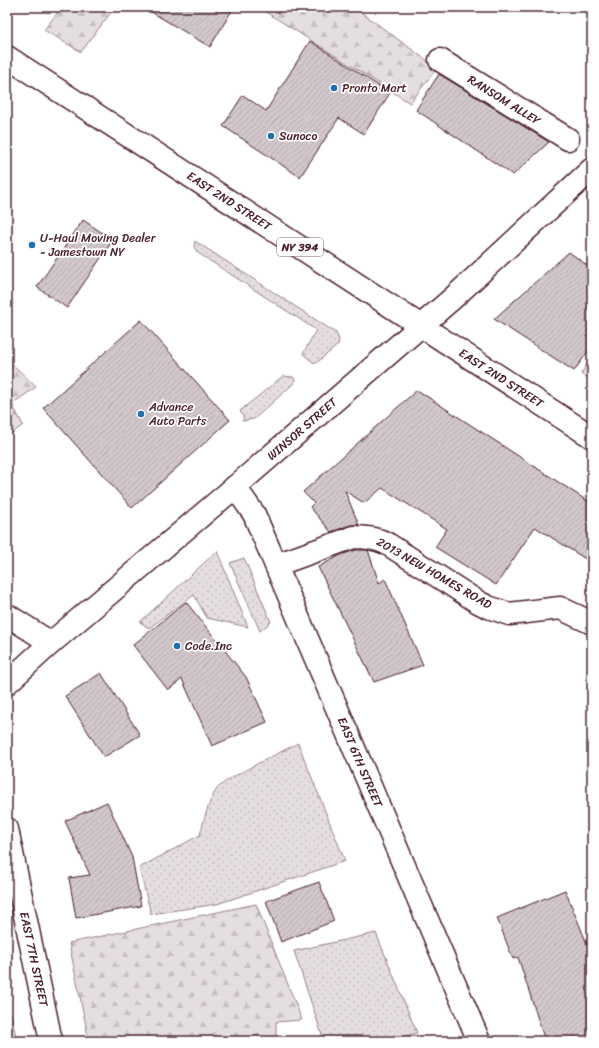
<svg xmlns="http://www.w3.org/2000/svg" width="599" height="1048" font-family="Sriracha,sans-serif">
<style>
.grass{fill:url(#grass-dots);stroke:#987e86}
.forest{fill:url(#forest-firs);stroke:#987e86}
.building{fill:url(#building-hatch);stroke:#4a1f2b}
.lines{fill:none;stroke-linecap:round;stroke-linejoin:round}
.pedestrian-casing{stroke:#4a1f2b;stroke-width:25}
.minor-casing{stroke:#4a1f2b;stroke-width:25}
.tertiary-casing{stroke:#4a1f2b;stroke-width:25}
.primary-casing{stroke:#4a1f2b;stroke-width:25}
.pedestrian{stroke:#fff;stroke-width:22}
.minor{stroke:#fff;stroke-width:22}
.tertiary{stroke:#fff;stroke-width:22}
.primary{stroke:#fff;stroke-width:22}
.poi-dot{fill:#1f6fb2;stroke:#fff;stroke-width:1.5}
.labels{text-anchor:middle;stroke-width:3.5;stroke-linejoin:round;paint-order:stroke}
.shield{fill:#fff;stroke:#80626b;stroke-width:1}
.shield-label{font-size:11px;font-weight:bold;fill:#4a1f2b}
.poi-label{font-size:12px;fill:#4a1f2b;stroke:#fff;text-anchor:start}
.street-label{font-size:12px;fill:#4a1f2b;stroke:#fff}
</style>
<defs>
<pattern id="grass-dots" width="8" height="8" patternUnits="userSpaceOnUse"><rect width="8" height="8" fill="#e5dee0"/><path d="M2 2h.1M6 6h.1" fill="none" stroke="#c6bec0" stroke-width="1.8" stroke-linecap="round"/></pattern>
<pattern id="forest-firs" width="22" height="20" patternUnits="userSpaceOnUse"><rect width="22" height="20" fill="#e5dee0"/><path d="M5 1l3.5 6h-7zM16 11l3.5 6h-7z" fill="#c6bec0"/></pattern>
<pattern id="building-hatch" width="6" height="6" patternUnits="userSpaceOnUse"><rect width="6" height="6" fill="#d2c7cb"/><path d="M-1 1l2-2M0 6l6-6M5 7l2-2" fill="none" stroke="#b6aaae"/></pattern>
</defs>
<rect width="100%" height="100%" fill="#fff"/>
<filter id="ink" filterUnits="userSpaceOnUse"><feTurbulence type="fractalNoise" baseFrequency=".025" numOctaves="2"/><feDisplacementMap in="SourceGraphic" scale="8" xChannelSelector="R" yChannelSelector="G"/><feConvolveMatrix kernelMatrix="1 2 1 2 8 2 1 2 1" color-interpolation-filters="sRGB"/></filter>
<g filter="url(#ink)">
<g class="grass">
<polygon points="195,241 336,333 339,340 338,345 315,364 303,354 316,330 198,253 194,247"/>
<polygon points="592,356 592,380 581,374"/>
<polygon points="283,376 293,377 295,380 293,384 254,419 242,421 244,418 240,411"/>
<polygon points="217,551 248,627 207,618 194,595 149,628 140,622"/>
<polygon points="244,558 271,622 260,631 230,563"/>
<path d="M298,743L345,861L217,904L151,914L139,868L200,835C204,820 208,802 217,789C223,779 284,751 298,743Z"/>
<polygon points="376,933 417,1033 386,1041 324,1041 294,951"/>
</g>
<g class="forest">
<polygon points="62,7 115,7 81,52 44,30"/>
<polygon points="258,7 354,7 437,68 410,103"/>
<polygon points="7,359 36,387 12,404 23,425 7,437"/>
<polygon points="256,904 302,1020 276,1022 276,1041 89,1041 69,943"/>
<polygon points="7,996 17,1041 7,1041"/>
</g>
<g class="building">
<polygon points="143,7 234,7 210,47"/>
<polygon points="310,41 390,93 364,134 339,118 300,177 223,126 243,95 266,111"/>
<polygon points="439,74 549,142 513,175 416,110"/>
<polygon points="83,220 113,240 67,308 37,287"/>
<polygon points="569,252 592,269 592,346 574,371 494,319"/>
<polygon points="141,320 230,420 132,508 43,408"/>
<polygon points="417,390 592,504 592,563 535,527 496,585 435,547 447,529 382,488 364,503 345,491 359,525 350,525 331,532 310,507 314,503 303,492"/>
<polygon points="356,550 368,550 379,583 385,579 423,665 374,682 318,567 343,554"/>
<polygon points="186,602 246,677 267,722 212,746 182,679 168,690 133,645"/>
<polygon points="101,673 140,735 104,757 65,696"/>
<polygon points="107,802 132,857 141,906 76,918 69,878 90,875 65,821"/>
<polygon points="319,882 334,921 281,942 266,901"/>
<polygon points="565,890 592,956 592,1041 545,1041 518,957 513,959 497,918"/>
</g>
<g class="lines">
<defs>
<polyline id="pedestrian" points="440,60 568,139"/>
<g id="minor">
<path d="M276,565L354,537C366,537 375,538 386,543L478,602L488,607L509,614L560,608L592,623"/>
<polyline points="7,615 51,643"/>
<polyline points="7,829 51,1041"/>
</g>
<g id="tertiary">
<polyline points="235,487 254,514 479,1041"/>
<polyline points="7,683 51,643 235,487 453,298 592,169"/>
</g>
<polyline id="primary" points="7,57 592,437"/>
</defs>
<use href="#pedestrian" class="pedestrian-casing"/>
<use href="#minor" class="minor-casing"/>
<use href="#tertiary" class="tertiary-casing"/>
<use href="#primary" class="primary-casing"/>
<use href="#pedestrian" class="pedestrian"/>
<use href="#minor" class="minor"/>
<use href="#tertiary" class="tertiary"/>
<use href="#primary" class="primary"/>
</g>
</g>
<g class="poi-dot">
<circle cx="334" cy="88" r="4"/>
<circle cx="271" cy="136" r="4"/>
<circle cx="32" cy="245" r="4"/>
<circle cx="141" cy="414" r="4"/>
<circle cx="177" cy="646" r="4"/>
</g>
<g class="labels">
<rect class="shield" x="277" y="238" width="46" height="18" rx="3"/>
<g class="shield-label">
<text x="300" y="251">NY 394</text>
</g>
<g class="poi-label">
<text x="342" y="92">Pronto Mart</text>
<text x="279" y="140">Sunoco</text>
<text x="40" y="242">U-Haul Moving Dealer<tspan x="40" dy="14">- Jamestown NY</tspan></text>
<text x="149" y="411">Advance<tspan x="149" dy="14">Auto Parts</tspan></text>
<text x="185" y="650">Code.Inc</text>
</g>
<g class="street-label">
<text transform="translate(504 100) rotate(32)" y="4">RANSOM ALLEY</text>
<text transform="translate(229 201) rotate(33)" y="4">EAST 2ND STREET</text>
<text transform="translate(501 378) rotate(33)" y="4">EAST 2ND STREET</text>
<text transform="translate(302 429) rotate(-41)" y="4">WINSOR STREET</text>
<text transform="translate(434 573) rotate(30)" y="4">2013 NEW HOMES ROAD</text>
<text transform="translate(360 762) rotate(67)" y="4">EAST 6TH STREET</text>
<text transform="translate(34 959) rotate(78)" y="4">EAST 7TH STREET</text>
</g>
</g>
<rect width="599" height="1048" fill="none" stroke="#fff" stroke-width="24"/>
<rect x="12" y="12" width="575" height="1024" fill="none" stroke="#4a1f2b" stroke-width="1.5" filter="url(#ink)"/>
</svg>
